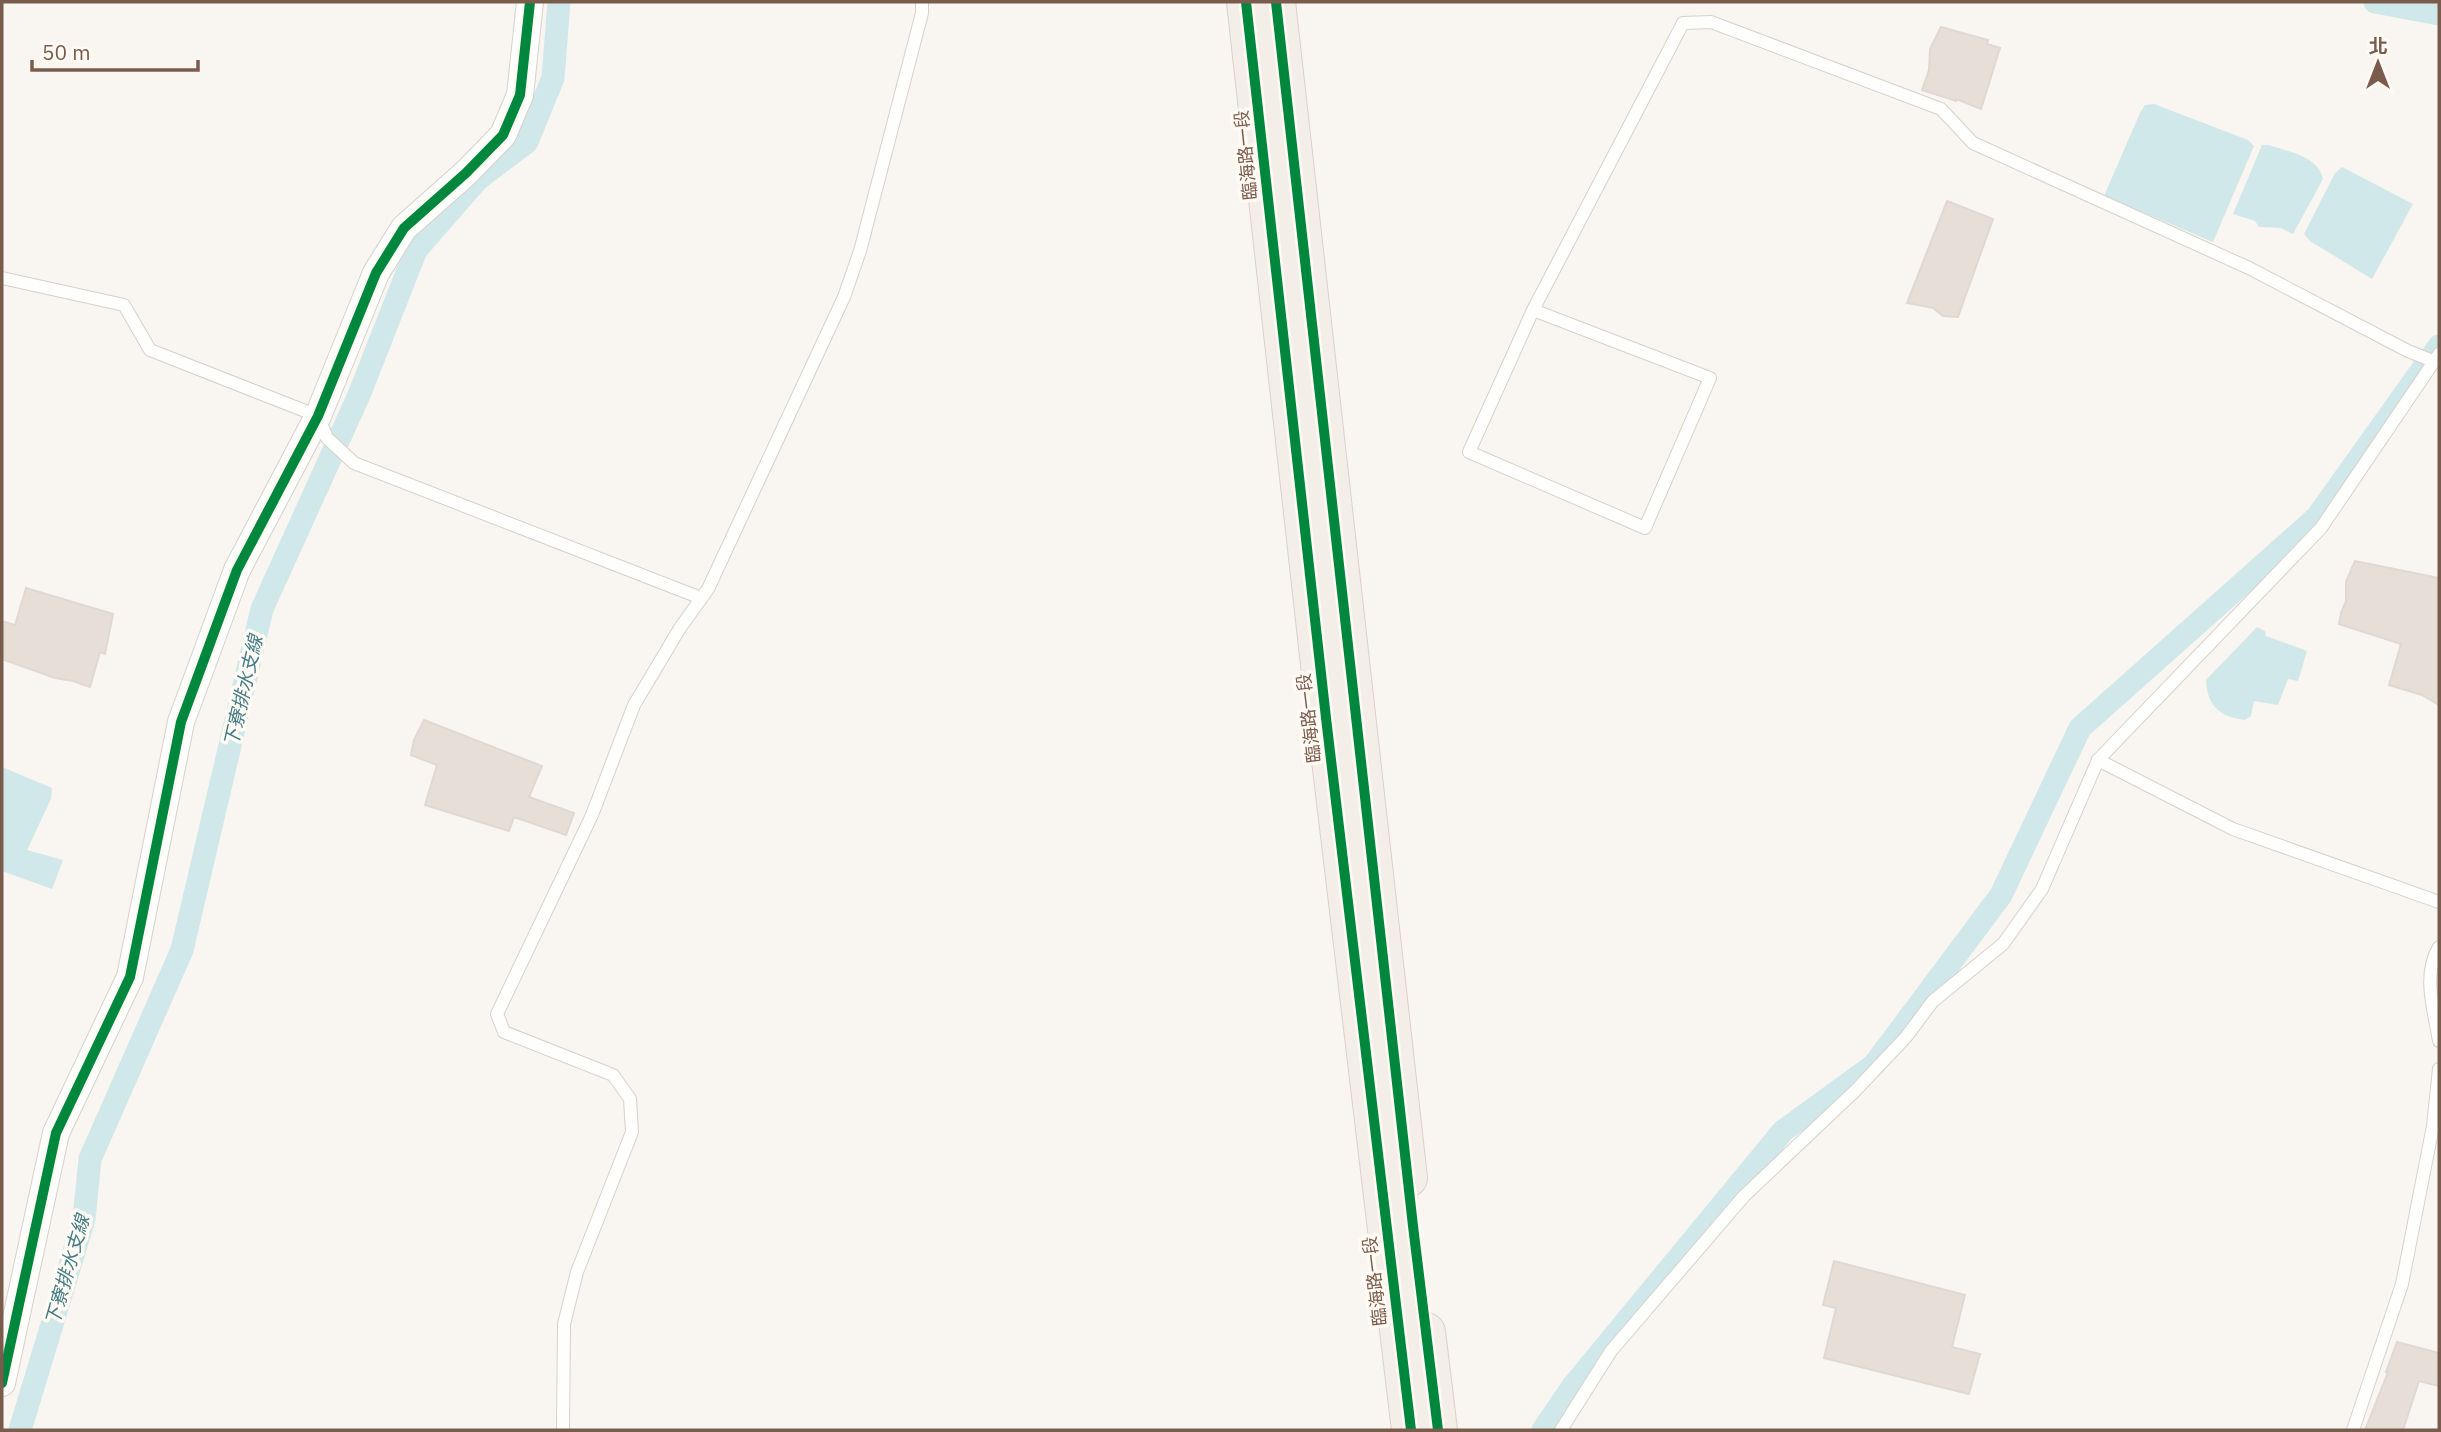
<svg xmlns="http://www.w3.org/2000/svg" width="2441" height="1432" font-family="'IBM Plex Sans','Noto Sans TC',sans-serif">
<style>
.water{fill:#d0e8ea}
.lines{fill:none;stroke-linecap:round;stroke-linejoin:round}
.canal{stroke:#d0e8ea;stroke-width:23}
.building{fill:#e6ded7;stroke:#e2d8d2;stroke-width:2}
.service-casing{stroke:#d7d1cb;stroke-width:14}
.minor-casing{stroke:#d7d1cb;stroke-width:28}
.primary-casing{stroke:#dad1cc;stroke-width:40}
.service{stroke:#fefefd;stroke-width:12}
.minor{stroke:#fefefd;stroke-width:26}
.primary{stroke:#f3eee8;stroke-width:38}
.cycleway-casing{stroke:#fffaf3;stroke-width:15}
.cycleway{stroke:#00873e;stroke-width:10}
.labels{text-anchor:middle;stroke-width:7;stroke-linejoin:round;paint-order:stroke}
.street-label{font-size:18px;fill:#7a5c4d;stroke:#fffaf3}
.water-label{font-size:19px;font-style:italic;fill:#437c86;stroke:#fffaf3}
</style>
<rect width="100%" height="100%" fill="#f9f5f0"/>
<g class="water">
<polygon points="2154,104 2248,140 2254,146 2213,242 2104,196 2140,113 2145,105"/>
<path d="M2262,145H2269C2289,152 2318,156 2323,179L2293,234L2281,228L2259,227L2255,221L2233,214Z"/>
<polygon points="2342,167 2413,204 2372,279 2310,241 2304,234 2335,173"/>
<path d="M2257,627L2265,631L2266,636L2307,651L2298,681L2288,679L2278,705L2254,701L2251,716L2245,720C2219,717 2207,705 2206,680Z"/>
<polygon points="2,767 52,788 51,799 27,850 63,860 52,889 2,871"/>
</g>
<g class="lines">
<g class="canal">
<polyline points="2375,2 2439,14"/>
<polyline points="20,1430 84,1219 90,1159 182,950 262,609 359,395 416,250 478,179 527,142 553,78 559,2"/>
<polyline points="1543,1430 1573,1386 1783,1131 1874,1065 2001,895 2080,728 2317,517 2439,346"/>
</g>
</g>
<g class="building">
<polygon points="1941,27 1988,40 1987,44 2000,48 1981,109 1956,99 1956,101 1922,90 1929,70 1930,49"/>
<polygon points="1947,201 1993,219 1958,317 1943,316 1933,308 1907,303"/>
<polygon points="2355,561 2439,578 2439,705 2422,695 2389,685 2401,644 2339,624 2341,613 2346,601 2346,582"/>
<polygon points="26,588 113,614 105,654 100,652 90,687 73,681 55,678 2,659 2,621 15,625"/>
<polygon points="424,720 542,766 529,797 574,813 566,835 514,817 509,831 425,805 437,765 411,755 414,740"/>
<polygon points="1834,1261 1965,1295 1952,1347 1980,1354 1969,1394 1824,1358 1836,1308 1823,1305"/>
<polygon points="2397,1342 2439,1353 2439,1386 2419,1381 2403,1430 2365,1430 2388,1372 2386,1372"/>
</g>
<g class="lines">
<defs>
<g id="service">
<polyline points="2,278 124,305 150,350 318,416 327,438 354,463 701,598"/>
<polyline points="1533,310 1710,378 1645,528 1469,452 1533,310 1683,23 1711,22 1941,109 1973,143 2249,268 2408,351 2433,361"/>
<polyline points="2098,760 2233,829 2439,902"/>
<path d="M2439,947C2422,975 2434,1010 2439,1041"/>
<polyline points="563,1430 564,1324 577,1272 632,1132 630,1099 613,1075 504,1032 497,1014 592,815 634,705 680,628 708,589 844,297 860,251 922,13 922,2"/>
<polyline points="1561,1430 1611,1351 1744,1196 1855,1091 1906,1037 1933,1001 2003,944 2042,889 2098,760 2321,528 2439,354"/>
<polyline points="2353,1430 2402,1284 2433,1126 2439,1069"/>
</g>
<polyline id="minor" points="2,1383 56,1133 130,977 181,722 237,570 318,416 376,273 404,228 466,173 503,135 520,95 530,2"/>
<g id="primary">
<polyline points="1246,2 1326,718 1411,1430"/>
<polyline points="1276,2 1408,1178"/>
<polyline points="1426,1332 1438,1430"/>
</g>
</defs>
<use href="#service" class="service-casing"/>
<use href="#minor" class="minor-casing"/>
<use href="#primary" class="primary-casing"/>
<use href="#service" class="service"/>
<use href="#minor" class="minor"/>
<use href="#primary" class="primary"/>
<defs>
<g id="cycleway">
<polyline points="1246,2 1326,718 1411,1430"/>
<polyline points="1276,2 1413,1226 1438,1430"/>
<polyline points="2,1383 56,1133 130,977 181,722 237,570 318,416 376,273 404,228 466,173 503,135 520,95 530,2"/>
</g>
</defs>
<use href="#cycleway" class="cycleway-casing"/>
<use href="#cycleway" class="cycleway"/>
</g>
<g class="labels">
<g class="street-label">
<text transform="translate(1246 155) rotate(-96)" y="6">臨海路一段</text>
<text transform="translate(1309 718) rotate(-97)" y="6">臨海路一段</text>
<text transform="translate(1375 1281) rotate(-97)" y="6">臨海路一段</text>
</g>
<g class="water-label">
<text transform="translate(243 691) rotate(-77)" y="7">下寮排水支線</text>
<text transform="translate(67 1270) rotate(-74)" y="7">下寮排水支線</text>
</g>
</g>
<rect width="2441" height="1432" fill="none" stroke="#7a5c4d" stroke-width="7"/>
<g transform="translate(2378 63)" stroke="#fffaf3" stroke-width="5" paint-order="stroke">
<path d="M0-5L12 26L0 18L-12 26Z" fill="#7a5c4d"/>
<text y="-10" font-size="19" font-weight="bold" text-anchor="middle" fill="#7a5c4d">北</text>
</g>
<path d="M32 60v10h166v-10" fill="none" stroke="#7a5c4d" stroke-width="3.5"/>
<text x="42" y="60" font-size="21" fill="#7a5c4d" stroke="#fffaf3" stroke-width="5" paint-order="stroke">50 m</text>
</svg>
